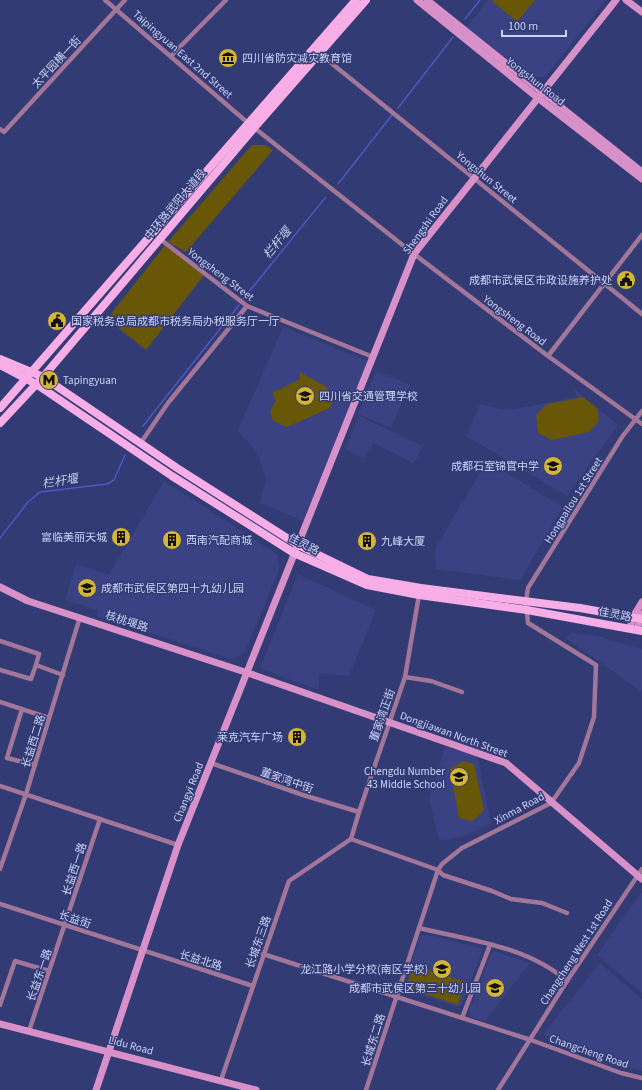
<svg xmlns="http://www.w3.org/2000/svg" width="642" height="1090" font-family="'Source Sans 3','Noto Sans SC',sans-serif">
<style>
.built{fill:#3a4283}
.green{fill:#685706}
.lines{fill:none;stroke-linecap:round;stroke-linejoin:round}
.stream{stroke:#4e57c0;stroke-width:1.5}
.street{stroke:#a27698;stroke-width:4.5}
.secondary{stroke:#d891c8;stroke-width:7}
.primary{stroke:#f7aee6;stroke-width:8}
.labels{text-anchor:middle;stroke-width:3;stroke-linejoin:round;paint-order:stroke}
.street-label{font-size:11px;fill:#cdd4f8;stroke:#333b75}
.poi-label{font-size:11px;fill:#cdd4f8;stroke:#333b75;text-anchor:start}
.water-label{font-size:12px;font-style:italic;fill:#c7cde8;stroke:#333b75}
</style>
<rect width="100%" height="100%" fill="#333b75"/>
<g class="built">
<polygon points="488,0 606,0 546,76 532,78 467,27"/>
<polygon points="283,327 370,362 303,521 260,503 266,479 257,453 238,430"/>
<polygon points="376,371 410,385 391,428 358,414"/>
<polygon points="574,389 618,425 567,496 466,436 480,404 500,409 515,409 577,397"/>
<polygon points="359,416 423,446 414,463 373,443 364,459 345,449"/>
<polygon points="487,461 563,507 520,580 436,569 435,549"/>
<polygon points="164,481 277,554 279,570 244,654 231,659 97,616 98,610 65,600 76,564 109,575"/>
<polygon points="298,574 376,610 349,676 320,673 318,690 260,668"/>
<polygon points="571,633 598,636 642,649 642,692 566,638"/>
<polygon points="445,747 477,755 491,824 467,835 439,841 429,799"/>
<polygon points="642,892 642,993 597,955"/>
<polygon points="423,934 483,949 461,1006 458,1007 403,989 420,936"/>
<polygon points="494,951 530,963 485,1021 471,1017 469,1012 491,954"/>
<polygon points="600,963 642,999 642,1071 562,1047 543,1034"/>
</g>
<g class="green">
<polygon points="493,0 535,0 517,22 492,1"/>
<polygon points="252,145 266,145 273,150 186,252 168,242"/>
<polygon points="166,244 204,275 146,350 107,319"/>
<polygon points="299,372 327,387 333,402 330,408 287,427 273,421 270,410 276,401 272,393 300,379"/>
<polygon points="583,397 597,408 599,421 589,432 552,440 538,433 536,415 547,404"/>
<polygon points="463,761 474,764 484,810 473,821 459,818 450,769"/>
<polygon points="413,965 465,982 458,1005 406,988"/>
</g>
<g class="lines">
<g class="stream">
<polyline points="465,19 480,0"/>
<polyline points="398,108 453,37"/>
<polyline points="338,184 392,115"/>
<polyline points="243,299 325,198"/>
<polyline points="143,426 239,305"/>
<polyline points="0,538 28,502 40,492 107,484 114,480 125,455"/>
</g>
<g class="street">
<polyline points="105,0 248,123 414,254 548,356 642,424"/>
<polyline points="320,54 642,314"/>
<polyline points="171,56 226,0"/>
<polyline points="0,129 4,132 125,0"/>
<polyline points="160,239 247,306 373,357"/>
<polyline points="548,356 642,235"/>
<polyline points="140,444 168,403 247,306"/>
<polyline points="0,641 39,654 36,665"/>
<polyline points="0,670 31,679 36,665 63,675"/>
<polyline points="405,677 431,681 462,692"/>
<polyline points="0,702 49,718"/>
<polyline points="22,709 7,758 35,765"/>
<polyline points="211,763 303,795 359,812"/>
<polyline points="0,786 178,845"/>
<polyline points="351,839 359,812 405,677 419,595"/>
<polyline points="351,839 438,870 443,875 492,891 511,899 542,903 567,913"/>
<polyline points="0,869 26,794 80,617"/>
<polyline points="0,904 253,986"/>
<path d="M419,928C469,940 527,946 567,981"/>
<polyline points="263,954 531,1040 621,1073 642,1078"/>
<polyline points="0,1005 15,961 49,971"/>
<polyline points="462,1018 490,945"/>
<polyline points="29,1031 100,819"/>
<polyline points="221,1080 289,881 351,839"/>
<polyline points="366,1090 438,870 442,864 462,848 551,803 579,763 594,717 596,665 528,623 526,601 528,588 622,437 642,411"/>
<polyline points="498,1090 567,981 642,869"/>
</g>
<g class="secondary">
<polyline points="417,0 538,98 642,179"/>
<polyline points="427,0 642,172"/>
<polyline points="626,0 642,12"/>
<polyline points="0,587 28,601 248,673 506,763 642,879"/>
<polyline points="630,628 633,617 642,602"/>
<polyline points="637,629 642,614"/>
<polyline points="0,1024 256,1090"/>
<polyline points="96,1090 178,845 414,254 616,0"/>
</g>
<g class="primary">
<polyline points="0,359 43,377 177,468 298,545 368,579 421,588 580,608 642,619"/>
<polyline points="0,365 36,384 172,476 294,553 367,585 419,595 527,610 642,631"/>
<polyline points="0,408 356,0"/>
<polyline points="0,423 43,377 254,128 366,0"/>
</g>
</g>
<defs>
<symbol id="museum-disc" viewBox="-11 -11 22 22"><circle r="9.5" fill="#d4b635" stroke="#333b75"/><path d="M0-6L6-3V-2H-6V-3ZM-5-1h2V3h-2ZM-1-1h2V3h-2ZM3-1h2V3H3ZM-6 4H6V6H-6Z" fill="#111"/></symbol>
<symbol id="civic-disc" viewBox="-11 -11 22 22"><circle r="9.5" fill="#d4b635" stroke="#333b75"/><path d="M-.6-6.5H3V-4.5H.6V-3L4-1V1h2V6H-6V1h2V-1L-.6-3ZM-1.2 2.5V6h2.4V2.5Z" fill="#111"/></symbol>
<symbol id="metro-disc" viewBox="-11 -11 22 22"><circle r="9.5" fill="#d4b635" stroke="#333b75"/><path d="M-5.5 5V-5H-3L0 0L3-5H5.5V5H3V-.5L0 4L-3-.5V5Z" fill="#111"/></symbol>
<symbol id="school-disc" viewBox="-11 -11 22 22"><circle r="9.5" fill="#d4b635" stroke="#333b75"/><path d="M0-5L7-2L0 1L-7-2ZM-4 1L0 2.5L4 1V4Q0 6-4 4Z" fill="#111"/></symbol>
<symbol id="building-disc" viewBox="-11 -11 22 22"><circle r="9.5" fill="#d4b635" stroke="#333b75"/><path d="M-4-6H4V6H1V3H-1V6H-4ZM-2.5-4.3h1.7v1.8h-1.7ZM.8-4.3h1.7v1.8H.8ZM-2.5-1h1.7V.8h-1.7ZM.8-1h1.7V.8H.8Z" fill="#111"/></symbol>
</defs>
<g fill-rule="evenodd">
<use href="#museum-disc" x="217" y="47" width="22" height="22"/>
<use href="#civic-disc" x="615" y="269" width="22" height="22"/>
<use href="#civic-disc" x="46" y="310" width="22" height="22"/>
<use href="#metro-disc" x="38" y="369" width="22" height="22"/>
<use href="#school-disc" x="294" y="385" width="22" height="22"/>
<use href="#school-disc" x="542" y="455" width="22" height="22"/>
<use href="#building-disc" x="110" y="526" width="22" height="22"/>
<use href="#building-disc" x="161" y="529" width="22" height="22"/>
<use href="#building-disc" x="356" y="530" width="22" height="22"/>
<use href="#school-disc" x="76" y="577" width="22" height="22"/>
<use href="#building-disc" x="286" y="726" width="22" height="22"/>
<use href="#school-disc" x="448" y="766" width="22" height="22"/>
<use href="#school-disc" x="431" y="958" width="22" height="22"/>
<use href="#school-disc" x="484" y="977" width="22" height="22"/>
</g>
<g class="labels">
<g class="street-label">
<text transform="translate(183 54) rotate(41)" y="4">Taipingyuan East 2nd Street</text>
<text transform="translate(56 62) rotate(-47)" y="4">太平园横一街</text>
<text transform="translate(536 81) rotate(38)" y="4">Yongshun Road</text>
<text transform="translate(487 177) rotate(39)" y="4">Yongshun Street</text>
<text transform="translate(175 204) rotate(-50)" y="4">中环路武阳大道段</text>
<text transform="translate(425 225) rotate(-54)" y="4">Shengshi Road</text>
<text transform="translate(221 274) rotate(37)" y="4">Yongsheng Street</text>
<text transform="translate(515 320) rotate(37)" y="4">Yongsheng Road</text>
<text transform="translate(573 500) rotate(-58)" y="4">Hongpailou 1st Street</text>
<text transform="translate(304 544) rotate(27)" y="4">佳灵路</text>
<text transform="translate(615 614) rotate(10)" y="4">佳灵路</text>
<text transform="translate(127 621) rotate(18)" y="4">核桃堰路</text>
<text transform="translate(382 715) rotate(-71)" y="4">董家湾正街</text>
<text transform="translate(454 734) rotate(20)" y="4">Dongjiawan North Street</text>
<text transform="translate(33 741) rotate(-73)" y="4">长益西二路</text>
<text transform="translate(287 780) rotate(19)" y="4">董家湾中街</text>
<text transform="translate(188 792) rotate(-68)" y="4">Changyi Road</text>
<text transform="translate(519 808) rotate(-28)" y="4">Xinma Road</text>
<text transform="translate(74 869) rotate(-72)" y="4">长益西一路</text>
<text transform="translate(75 919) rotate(19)" y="4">长益街</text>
<text transform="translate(258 942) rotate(-71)" y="4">长城东三路</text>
<text transform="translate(576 952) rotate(-57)" y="4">Changcheng West 1st Road</text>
<text transform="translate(201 960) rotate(17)" y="4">长益北路</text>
<text transform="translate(39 975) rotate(-71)" y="4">长益东一路</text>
<text transform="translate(373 1040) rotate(-73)" y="4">长城东二路</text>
<text transform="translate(131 1045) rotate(15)" y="4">Lidu Road</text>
<text transform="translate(589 1051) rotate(19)" y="4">Changcheng Road</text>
</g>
<g class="poi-label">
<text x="242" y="62">四川省防灾减灾教育馆</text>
<text x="612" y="284" text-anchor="end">成都市武侯区市政设施养护处</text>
<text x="71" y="325">国家税务总局成都市税务局办税服务厅一厅</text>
<text x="63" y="384">Tapingyuan</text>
<text x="319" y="400">四川省交通管理学校</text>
<text x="539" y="470" text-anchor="end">成都石室锦官中学</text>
<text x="107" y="541" text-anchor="end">富临美丽天城</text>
<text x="186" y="544">西南汽配商城</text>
<text x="381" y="545">九峰大厦</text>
<text x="101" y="592">成都市武侯区第四十九幼儿园</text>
<text x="283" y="741" text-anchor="end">莱克汽车广场</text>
<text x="445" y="775" text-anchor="end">Chengdu Number<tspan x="445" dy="13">43 Middle School</tspan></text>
<text x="428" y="973" text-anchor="end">龙江路小学分校(南区学校)</text>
<text x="481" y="992" text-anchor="end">成都市武侯区第三十幼儿园</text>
</g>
<g class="water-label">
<text transform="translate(277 243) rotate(-51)" y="4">栏杆堰</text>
<text transform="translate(60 481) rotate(-9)" y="4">栏杆堰</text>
</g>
</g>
<path d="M502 30v6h64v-6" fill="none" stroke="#cdd4f8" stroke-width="2"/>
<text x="508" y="30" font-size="12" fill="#cdd4f8" stroke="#333b75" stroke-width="3" paint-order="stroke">100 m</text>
</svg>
